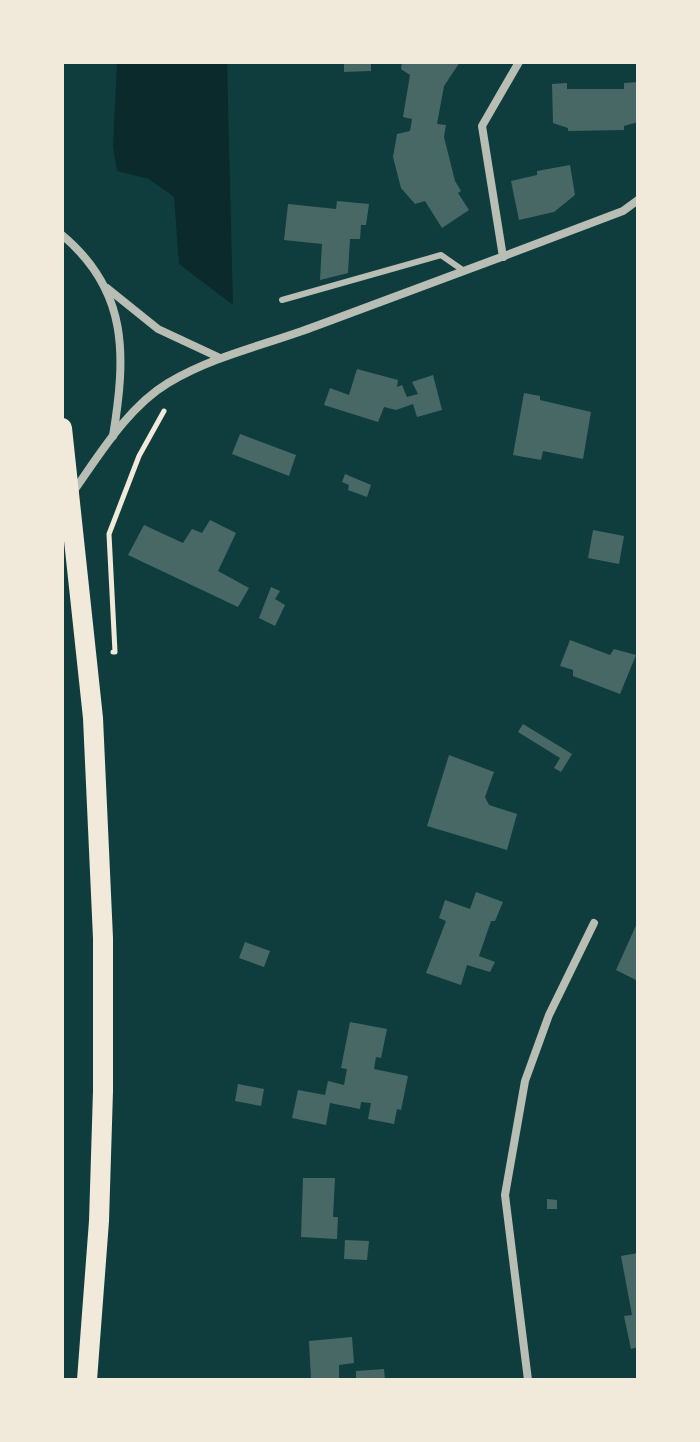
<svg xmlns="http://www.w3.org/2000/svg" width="700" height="1442" font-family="Inter,sans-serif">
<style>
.water{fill:#0a2a2b}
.building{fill:#486865}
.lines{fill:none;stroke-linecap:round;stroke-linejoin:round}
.path{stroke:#f1e9da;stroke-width:5}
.service{stroke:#b8beb3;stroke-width:6}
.minor{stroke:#b8beb3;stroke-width:8}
.primary{stroke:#f1e9da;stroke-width:20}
</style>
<rect width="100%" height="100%" fill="#0f3d3e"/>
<polygon class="water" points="117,62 227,62 233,305 179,264 174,197 149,179 117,171 113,147"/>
<g class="building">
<polygon points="344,62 371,62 371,71 344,72"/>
<polygon points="402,62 460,62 444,86 437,124 446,125 444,137 455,181 461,191 458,193 469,210 442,228 425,201 415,204 401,188 393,157 397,134 410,131 412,119 403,117 410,75 401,69"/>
<polygon points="638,82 638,122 624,126 624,130 568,131 568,128 553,123 552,84 567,83 567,89 624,89 624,83"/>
<polygon points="570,165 575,195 554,212 519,220 511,181 537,175 537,171"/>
<polygon points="337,201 369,204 366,225 361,225 360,239 350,239 348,273 320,280 322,244 284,240 288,204 336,209"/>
<polygon points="357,369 398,380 397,387 402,385 407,397 418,394 412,382 433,375 442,410 417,417 413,404 396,410 384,407 378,422 324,405 330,388 349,395"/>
<polygon points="524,393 540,396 540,400 591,412 583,459 543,451 541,460 513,455"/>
<polygon points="240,434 296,455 289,476 232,454"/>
<polygon points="345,474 371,485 367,497 348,490 349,485 342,482"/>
<polygon points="210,520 236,533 218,571 249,588 238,607 128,555 144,525 183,543 192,529 202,533"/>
<polygon points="593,530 624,536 619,564 588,558"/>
<polygon points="271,587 280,591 275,599 285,605 275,626 259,618"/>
<polygon points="570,640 610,655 614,649 636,655 620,694 573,676 573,670 560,666"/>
<polygon points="523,724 572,754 561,772 554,768 560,758 518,732"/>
<polygon points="449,755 494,772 485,797 489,805 517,814 507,850 427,826"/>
<polygon points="476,892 503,902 495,921 491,921 479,956 495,962 490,972 467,965 461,985 426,973 446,921 439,918 445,900 470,909"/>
<polygon points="638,921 638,981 616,970"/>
<polygon points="245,942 270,951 264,967 239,958"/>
<polygon points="350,1022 387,1029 381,1058 376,1057 374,1069 408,1076 401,1110 397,1109 394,1124 368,1119 371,1103 361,1102 360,1109 330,1103 326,1125 292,1118 298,1090 325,1095 328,1081 344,1085 347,1069 341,1068"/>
<polygon points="238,1084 264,1089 261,1106 235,1101"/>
<polygon points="303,1178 335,1178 333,1217 338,1217 337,1239 301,1237"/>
<polygon points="547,1199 557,1200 557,1209 547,1209"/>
<polygon points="345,1240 369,1241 367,1260 344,1259"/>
<polygon points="638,1253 638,1347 631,1349 624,1316 632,1315 621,1256"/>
<polygon points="352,1337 354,1363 339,1365 339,1380 311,1380 309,1341"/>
<polygon points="384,1369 385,1380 356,1380 356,1371"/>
</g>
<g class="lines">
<polyline class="path" points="113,652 115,652 109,534 139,456 164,411"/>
<polyline class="service" points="282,300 441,255 464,271"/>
<g class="minor">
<path d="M62,235C129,291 126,356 113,436"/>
<polyline points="503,257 482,126 519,62"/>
<polyline points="107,288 158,329 218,357"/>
<path d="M73,492C100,454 128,407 168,383C215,355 266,345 316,326C418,288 521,250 623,211L638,200"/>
<polyline points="528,1380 505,1195 525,1081 549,1015 594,923"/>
</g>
<polyline class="primary" points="62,428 93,718 103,938 103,1091 99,1221 87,1380"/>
</g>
<rect width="700" height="1442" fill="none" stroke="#f1e9da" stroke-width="128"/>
</svg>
